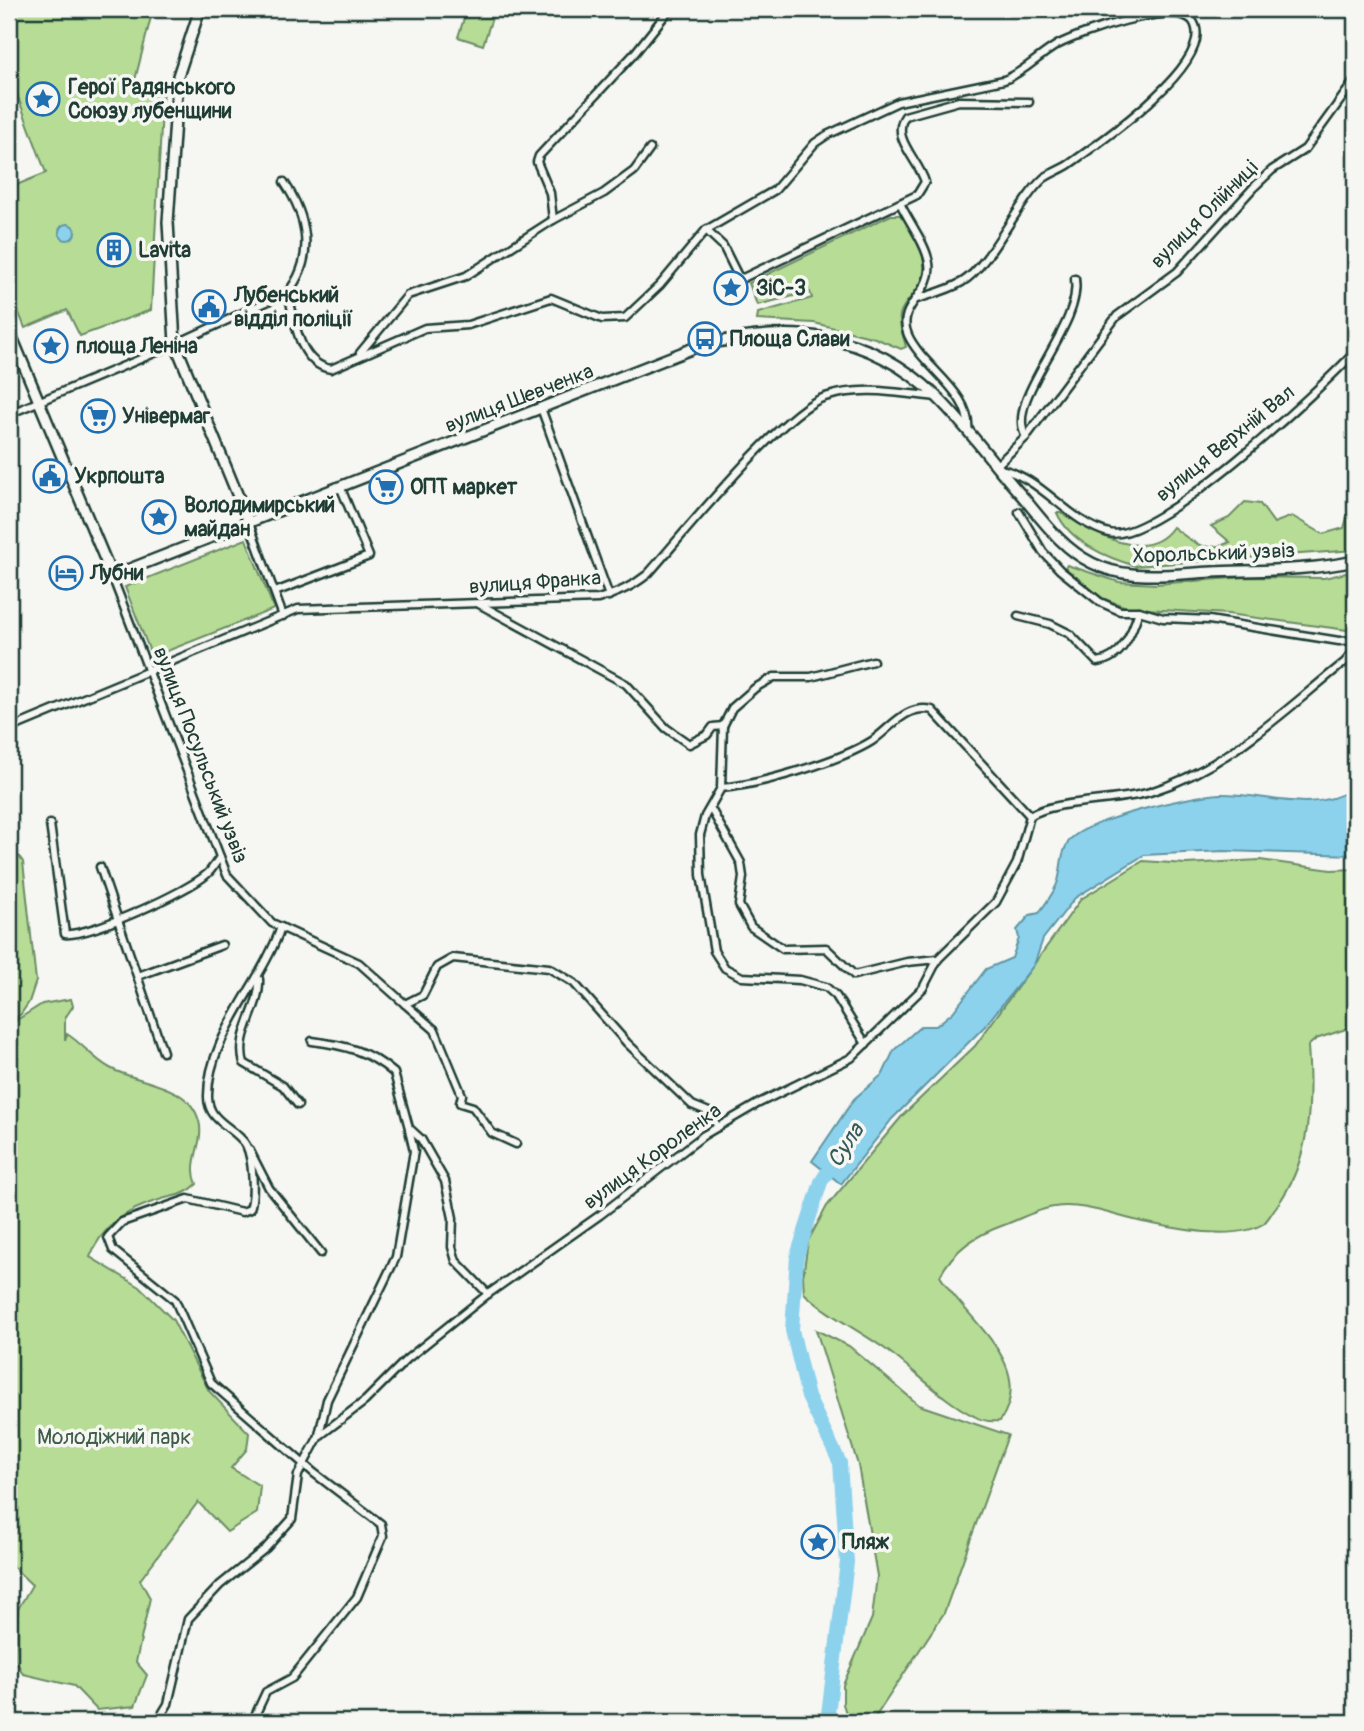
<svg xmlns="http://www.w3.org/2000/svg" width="1364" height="1731" font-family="Pangolin,sans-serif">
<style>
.green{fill:#b7dc96;stroke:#6b8c65;stroke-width:2}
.water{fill:#8cd2ed;stroke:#6096a3;stroke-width:2}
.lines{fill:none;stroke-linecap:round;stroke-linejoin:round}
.river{stroke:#8cd2ed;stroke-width:14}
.minor-casing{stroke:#1f3d34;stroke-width:11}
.secondary-casing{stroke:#1f3d34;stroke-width:14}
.minor{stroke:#f6f6f2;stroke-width:6}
.secondary{stroke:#f6f6f2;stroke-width:9}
.labels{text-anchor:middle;stroke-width:7;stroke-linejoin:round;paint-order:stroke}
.poi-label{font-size:21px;font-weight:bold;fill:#1f3d34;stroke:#f6f6f2;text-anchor:start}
.street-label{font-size:21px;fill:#1f3d34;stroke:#f6f6f2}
.park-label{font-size:21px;fill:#3d5d48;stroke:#f6f6f2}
.water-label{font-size:23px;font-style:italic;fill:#355b59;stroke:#f6f6f2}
</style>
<rect width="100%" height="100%" fill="#f6f6f2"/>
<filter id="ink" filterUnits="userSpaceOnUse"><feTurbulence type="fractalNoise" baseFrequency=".0143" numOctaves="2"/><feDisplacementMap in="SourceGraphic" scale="14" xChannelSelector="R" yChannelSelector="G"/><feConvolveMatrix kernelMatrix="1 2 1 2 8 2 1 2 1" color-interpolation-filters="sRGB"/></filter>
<g filter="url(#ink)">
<g class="green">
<polygon points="9,9 153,9 134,84 163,92 151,310 80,336 67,310 25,328 9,288 9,188 46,173 9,73"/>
<polygon points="467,9 495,9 483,45 458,37"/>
<path d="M891,215H900C917,231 933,267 918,288C912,297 902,304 900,315C898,325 904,337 906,347L901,349L875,338L814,323L757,320L758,313L812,298L810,292L757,305L749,283Z"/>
<path d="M1245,502L1260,504L1274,523L1292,516L1323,534L1344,528L1347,518L1355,516V550L1136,566C1107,558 1070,542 1057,513H1061C1090,530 1145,567 1173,527C1194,543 1204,554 1230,542L1211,526L1229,518Z"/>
<polygon points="246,539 274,609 152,657 125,587"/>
<polygon points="1067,565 1119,582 1156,584 1246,577 1324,578 1355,571 1355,631 1228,614 1129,608 1102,598 1065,568"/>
<polygon points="9,843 23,862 36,981 29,1002 21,1014 9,1023"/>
<path d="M1260,860L1331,870L1355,869V1026L1316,1039L1308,1046C1312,1102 1311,1161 1276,1207C1272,1212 1268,1220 1263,1224C1234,1241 1179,1229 1148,1223C1118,1218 1085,1202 1054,1207C1038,1209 1020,1219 1004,1225C976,1235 954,1249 940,1276C966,1320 1038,1365 1000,1421C991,1422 982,1421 974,1416C945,1402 915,1371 888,1351C861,1331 828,1316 804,1293L803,1276L808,1241L827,1206L903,1115L975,1046L1081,899L1143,861L1186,864Z"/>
<path d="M71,999L73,1006L65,1018V1040L67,1034C83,1044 93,1059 110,1068C139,1084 189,1083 199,1121C205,1143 187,1162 197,1184C186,1195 176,1195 162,1199C130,1208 102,1224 90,1257L140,1287L173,1320L209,1391L249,1433L247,1449L231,1468L260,1486L257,1513L227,1532L198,1502L140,1580L150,1598L136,1662L147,1675L135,1706L97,1710L74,1686L23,1674L15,1659L18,1609L32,1585L9,1563V1025L42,1004Z"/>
<polygon points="816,1330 849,1346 919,1405 1008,1435 944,1613 872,1722 849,1722 843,1704 843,1685 872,1618 877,1576 858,1465"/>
</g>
<g class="water">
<circle cx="67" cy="232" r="8"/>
<path d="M1355,788V855L1224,851L1144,855L1075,898L1043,939L1034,965L985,1026L892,1119L841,1184L812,1161L854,1099L883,1074L894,1050L921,1026H936L953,1012L986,969L1012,958L1019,938L1017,930L1030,915L1039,913C1045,904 1055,892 1058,881C1062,867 1060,854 1069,841C1084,820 1193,795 1220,794C1268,793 1309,816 1355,788Z"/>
</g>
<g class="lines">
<polyline class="river" points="827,1722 847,1562 840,1463 808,1397 792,1330 797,1256 821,1182 837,1157"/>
<defs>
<g id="minor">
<path d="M901,205C909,222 926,244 929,263C934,293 895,305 908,335C923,368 973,393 968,432"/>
<polyline points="553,220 550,193 537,162 539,156 634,54 670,9"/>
<path d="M706,230L723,246L738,276L743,278L917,195L925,182C919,160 890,138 905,116L959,101L1029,102"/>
<path d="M288,292C294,318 298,364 331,369L425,328L468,325L551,298L602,319L625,318L660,285L706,230L775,190L815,143L827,135L898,102L1004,80C1023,73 1038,56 1057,45C1080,33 1172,0 1192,20C1222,60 1095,146 1068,165C1060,170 1051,173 1044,178C1018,201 989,267 962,282C949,290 932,294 917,299"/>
<polyline points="360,353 408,295 466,276 553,220 604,193 634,171 650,149"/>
<polyline points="541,408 609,596"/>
<path d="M9,414L169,347L288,292C316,257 307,216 284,182"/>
<path d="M1026,437C1003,399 1083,328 1075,279"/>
<polyline points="996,466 1026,437 1117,316 1177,272 1253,188 1272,170 1305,149 1355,80"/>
<path d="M1000,469C1042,477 1066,521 1109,533C1155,545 1321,388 1355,352"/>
<polyline points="1019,512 1043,552 1060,570 1100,602 1120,611 1139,611 1163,618 1209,620 1339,641 1355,640"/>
<polyline points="249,523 283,616"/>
<polyline points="112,576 227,875 272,923 359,963 405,1004 423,995 437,967 453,958 549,968 574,983 627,1043 692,1105 709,1112 718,1127"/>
<polyline points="275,592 369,556 340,486"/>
<polyline points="479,604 626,684 666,728 689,744 707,735 713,727 723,726 721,788 705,816 700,835 701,875 714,951 725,968 742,977 800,980 826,987 836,996 866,1044"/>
<path d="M1018,616L1050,624L1070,634L1097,662C1123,659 1132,632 1139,611"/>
<polyline points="723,726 732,708 755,688 774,677 811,677 873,661"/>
<path d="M9,729L298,609L598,599C617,593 632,587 648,574C682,536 783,410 825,397C861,385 899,393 936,397"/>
<path d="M721,788C759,785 840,761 872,741C891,728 906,704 932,710L1030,816"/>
<polyline points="711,809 741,863 743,877 739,905 751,927 783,949 826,948 854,975 907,962 938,959"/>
<path d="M50,824L65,934C88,937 189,891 207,874C212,870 216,862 220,857"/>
<polyline points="100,867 163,1052"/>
<polyline points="138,976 222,945"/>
<path d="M259,979C261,1009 235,1033 244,1063L283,1086L298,1105"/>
<polyline points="405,1004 435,1030 462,1095 460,1103 473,1107 492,1133 516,1144"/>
<path d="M312,1041C344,1045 369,1051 394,1073L409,1128L421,1139L445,1181L453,1218L452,1247L456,1261L488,1294"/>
<polyline points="249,1149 269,1188 321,1253"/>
<polyline points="319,1435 327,1400 396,1257 414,1151 409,1130"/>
<path d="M157,1722L168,1704L188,1619L220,1585L266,1548L292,1519L298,1475L319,1436L365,1401L407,1359L488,1294L600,1215L704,1135L759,1103L851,1058L923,988L938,959L996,902L1017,863L1030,816C1052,800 1119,802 1150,792C1229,767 1282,712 1345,662L1355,650"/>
<path d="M252,1722L266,1692L292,1678L357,1597L383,1536L381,1524L314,1473L211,1383L175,1300L113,1250L108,1237L122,1222L188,1199L242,1212L250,1209C255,1195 253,1159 246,1145C235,1127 208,1122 208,1097C207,1038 262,983 281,927"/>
</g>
<g id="secondary">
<polyline points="200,9 178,76 168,222 175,343 249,523"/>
<path d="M9,330L112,576L699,346C789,324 867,330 936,396C968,427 993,464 1023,497C1043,521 1063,549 1092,563C1104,569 1118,573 1132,574C1158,577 1186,573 1212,572C1260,570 1308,571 1355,561"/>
</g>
</defs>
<use href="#minor" class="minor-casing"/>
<use href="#secondary" class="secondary-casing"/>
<use href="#minor" class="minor"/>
<use href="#secondary" class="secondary"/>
</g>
</g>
<defs>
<symbol id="sight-ring" viewBox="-11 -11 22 22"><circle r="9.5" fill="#f6f6f2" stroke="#1f6fb2" stroke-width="1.5"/><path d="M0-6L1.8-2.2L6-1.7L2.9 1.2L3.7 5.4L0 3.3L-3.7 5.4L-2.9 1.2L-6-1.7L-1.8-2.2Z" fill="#1f6fb2"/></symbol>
<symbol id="building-ring" viewBox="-11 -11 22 22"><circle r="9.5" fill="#f6f6f2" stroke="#1f6fb2" stroke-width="1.5"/><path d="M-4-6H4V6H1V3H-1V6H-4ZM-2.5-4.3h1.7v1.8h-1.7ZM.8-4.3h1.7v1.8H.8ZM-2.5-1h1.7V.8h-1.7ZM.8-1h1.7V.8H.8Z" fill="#1f6fb2"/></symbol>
<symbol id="civic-ring" viewBox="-11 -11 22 22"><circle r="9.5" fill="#f6f6f2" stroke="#1f6fb2" stroke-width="1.5"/><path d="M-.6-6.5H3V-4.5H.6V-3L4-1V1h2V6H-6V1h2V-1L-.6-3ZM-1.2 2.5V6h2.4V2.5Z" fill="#1f6fb2"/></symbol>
<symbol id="bus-ring" viewBox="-11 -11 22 22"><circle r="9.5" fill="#f6f6f2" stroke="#1f6fb2" stroke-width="1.5"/><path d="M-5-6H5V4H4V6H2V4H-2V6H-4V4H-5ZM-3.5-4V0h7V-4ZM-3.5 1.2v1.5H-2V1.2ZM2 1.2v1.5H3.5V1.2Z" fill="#1f6fb2"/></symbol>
<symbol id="supermarket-ring" viewBox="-11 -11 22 22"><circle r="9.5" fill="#f6f6f2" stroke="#1f6fb2" stroke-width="1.5"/><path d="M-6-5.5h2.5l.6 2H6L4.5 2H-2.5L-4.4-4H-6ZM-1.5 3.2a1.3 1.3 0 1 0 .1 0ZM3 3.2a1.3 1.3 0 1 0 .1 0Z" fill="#1f6fb2"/></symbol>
<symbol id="hotel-ring" viewBox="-11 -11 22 22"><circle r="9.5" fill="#f6f6f2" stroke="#1f6fb2" stroke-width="1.5"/><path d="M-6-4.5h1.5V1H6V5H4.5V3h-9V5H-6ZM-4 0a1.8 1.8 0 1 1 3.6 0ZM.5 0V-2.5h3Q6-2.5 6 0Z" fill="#1f6fb2"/></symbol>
</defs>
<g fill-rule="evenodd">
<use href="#sight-ring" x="24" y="80" width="38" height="38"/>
<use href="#building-ring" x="95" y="231" width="38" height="38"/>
<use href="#sight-ring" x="712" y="269" width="38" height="38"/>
<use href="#civic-ring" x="190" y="288" width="38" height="38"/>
<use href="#bus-ring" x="686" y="320" width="38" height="38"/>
<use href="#sight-ring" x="32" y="327" width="38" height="38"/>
<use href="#supermarket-ring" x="79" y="397" width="38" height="38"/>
<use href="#civic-ring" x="31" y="457" width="38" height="38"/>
<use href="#supermarket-ring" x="367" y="468" width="38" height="38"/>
<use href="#sight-ring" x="140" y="498" width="38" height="38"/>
<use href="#hotel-ring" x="47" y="554" width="38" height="38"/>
<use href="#sight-ring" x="799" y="1523" width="38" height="38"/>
</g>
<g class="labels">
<g class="poi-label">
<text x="68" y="94">Герої Радянського<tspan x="68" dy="24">Союзу лубенщини</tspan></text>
<text x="138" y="257">Lavita</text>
<text x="756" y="295">ЗіС-3</text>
<text x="234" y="302">Лубенський<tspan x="234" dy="24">відділ поліції</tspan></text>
<text x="730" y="346">Площа Слави</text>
<text x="76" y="353">площа Леніна</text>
<text x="122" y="423">Універмаг</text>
<text x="74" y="483">Укрпошта</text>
<text x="410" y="494">ОПТ маркет</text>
<text x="184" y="512">Володимирський<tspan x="184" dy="24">майдан</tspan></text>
<text x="90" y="580">Лубни</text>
<text x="842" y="1549">Пляж</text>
</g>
<g class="street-label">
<text transform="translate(1204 214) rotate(-45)" y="7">вулиця Олійниці</text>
<text transform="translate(519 398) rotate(-21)" y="7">вулиця Шевченка</text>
<text transform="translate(1225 443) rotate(-39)" y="7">вулиця Верхній Вал</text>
<text transform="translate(1214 553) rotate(-2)" y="7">Хорольський узвіз</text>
<text transform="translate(535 582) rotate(-4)" y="7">вулиця Франка</text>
<text transform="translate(201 755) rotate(69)" y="7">вулиця Посульський узвіз</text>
<text transform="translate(652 1156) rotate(-36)" y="7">вулиця Короленка</text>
</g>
<g class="park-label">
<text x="114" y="1444">Молодіжний парк</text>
</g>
<g class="water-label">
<text transform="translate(845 1145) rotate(-57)" y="8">Сула</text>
</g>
</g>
<rect width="1364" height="1731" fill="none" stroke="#f6f6f2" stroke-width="35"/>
<rect x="18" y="18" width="1329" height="1696" fill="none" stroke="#1f3d34" stroke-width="2.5" filter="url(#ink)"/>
</svg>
